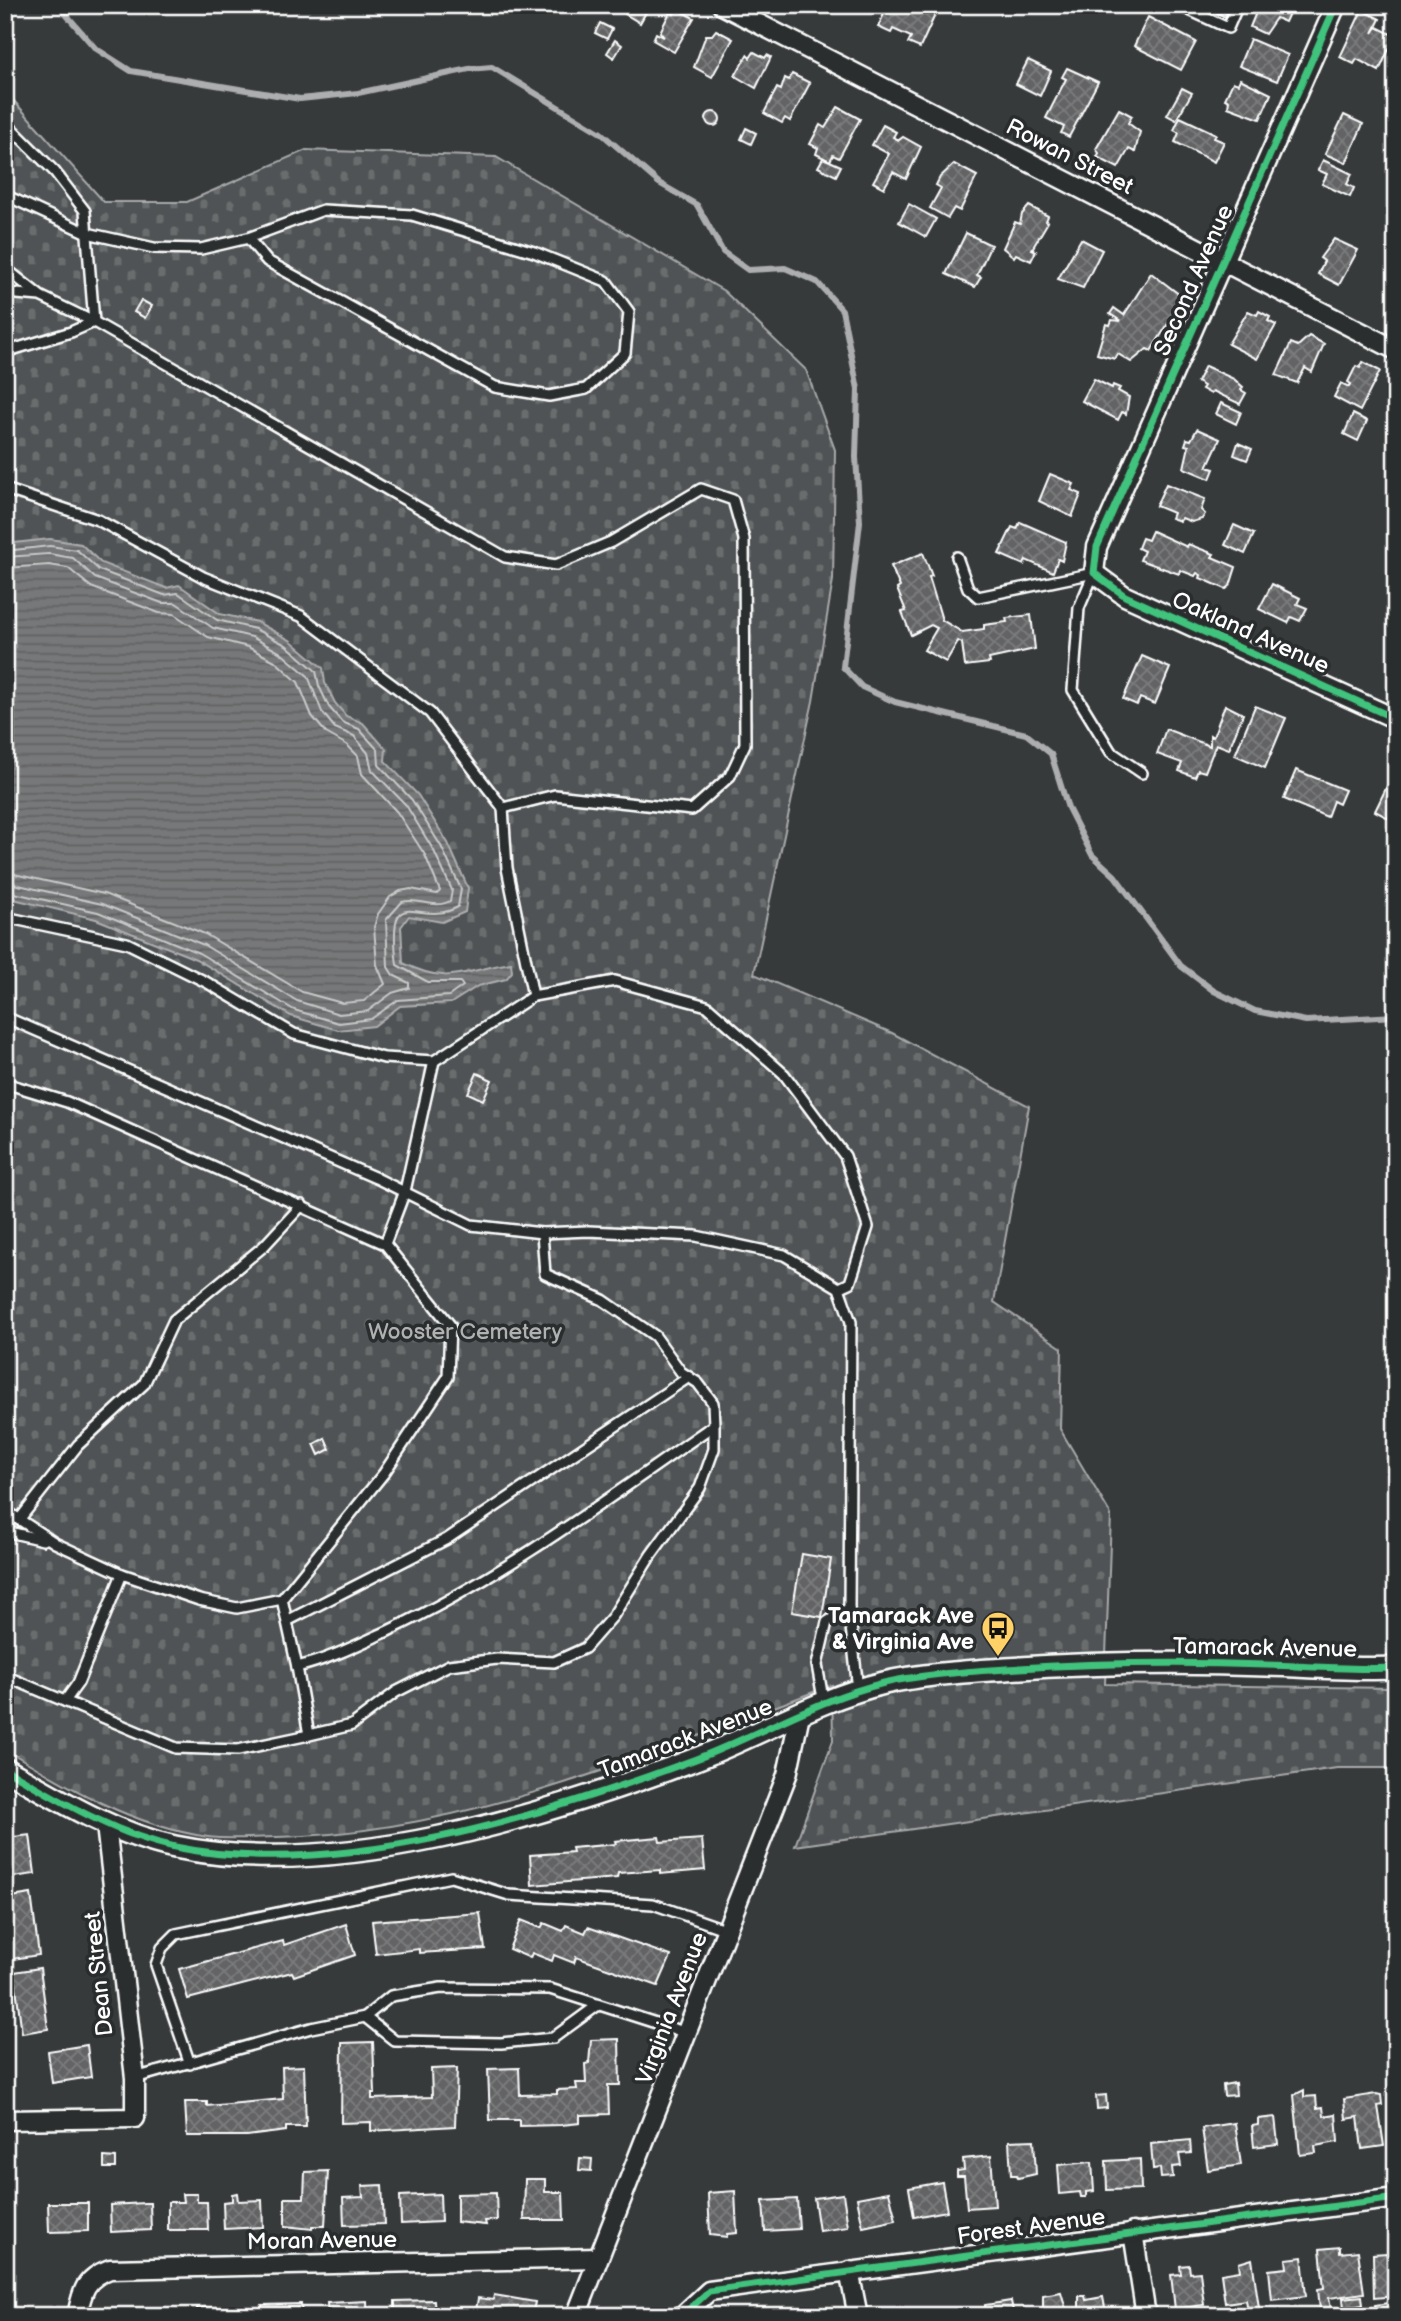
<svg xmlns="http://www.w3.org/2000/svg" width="1401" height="2321" font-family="'Balsamiq Sans',sans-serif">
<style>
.cemetery{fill:url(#cemetery-stones);stroke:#a8a9aa;stroke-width:2}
.water{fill:url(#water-rules);stroke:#adaeaf;stroke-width:2}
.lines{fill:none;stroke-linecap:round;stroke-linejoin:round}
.shore{stroke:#c8c9c9;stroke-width:2}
.stream{stroke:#adaeaf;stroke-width:6}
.building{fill:url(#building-cross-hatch);stroke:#fff;stroke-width:2}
.service-casing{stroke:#fff;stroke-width:14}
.minor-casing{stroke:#fff;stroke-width:23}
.tertiary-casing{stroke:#fff;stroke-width:26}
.service{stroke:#2a2d2e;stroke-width:9}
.minor{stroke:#2a2d2e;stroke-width:18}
.tertiary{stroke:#2a2d2e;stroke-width:21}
.cycleway-casing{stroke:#2a2d2e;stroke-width:11}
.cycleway{stroke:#40c37c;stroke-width:7}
.labels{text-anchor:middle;stroke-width:7;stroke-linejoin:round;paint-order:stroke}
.street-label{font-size:23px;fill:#fff;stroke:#2a2d2e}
.park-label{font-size:23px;fill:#b0b2b2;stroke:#2a2d2e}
.poi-label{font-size:23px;font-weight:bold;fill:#fff;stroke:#2a2d2e;text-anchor:end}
</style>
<defs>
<pattern id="cemetery-stones" width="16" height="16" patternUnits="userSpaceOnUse" patternTransform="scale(1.75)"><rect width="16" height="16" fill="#505354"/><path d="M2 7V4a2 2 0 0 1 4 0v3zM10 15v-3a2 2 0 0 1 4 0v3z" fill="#6a6d6e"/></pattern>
<pattern id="water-rules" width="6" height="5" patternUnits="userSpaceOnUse" patternTransform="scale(1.75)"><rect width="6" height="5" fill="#767879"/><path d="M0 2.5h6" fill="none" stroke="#616262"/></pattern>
<pattern id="building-cross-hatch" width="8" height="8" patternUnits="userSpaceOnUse" patternTransform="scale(1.75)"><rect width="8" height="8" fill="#636465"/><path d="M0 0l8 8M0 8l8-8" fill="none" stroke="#7a7b7c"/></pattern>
</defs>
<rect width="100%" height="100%" fill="#373a3b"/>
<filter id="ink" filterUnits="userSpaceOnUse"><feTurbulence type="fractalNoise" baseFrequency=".0143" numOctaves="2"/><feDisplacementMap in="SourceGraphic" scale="14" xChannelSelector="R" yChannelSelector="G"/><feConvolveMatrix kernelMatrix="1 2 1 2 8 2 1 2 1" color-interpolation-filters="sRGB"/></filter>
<g filter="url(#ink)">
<path class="cemetery" d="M5,91L104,202H187L306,150L496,157L724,291L806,370L835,450L833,580L813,701L754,974L892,1033L1029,1106L994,1302L1062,1348L1060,1429L1111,1515L1105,1684L1396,1688V1768H1337L795,1846L833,1740L832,1685C657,1751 465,1834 277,1837C255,1837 230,1840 208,1837C133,1826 69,1788 5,1749Z"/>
<path class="water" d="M50,539L81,544L101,563L166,588L179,585L220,614L257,622L290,640L323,668L325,683L335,703L346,716L363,723L386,749L385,761L418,795L448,843L468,888L465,912L442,922L409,916L401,927L403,963C451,987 463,970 511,963L512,972L506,979L478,986L451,1003L400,1006L374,1026L338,1030L291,1016L196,959L96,919L5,897V540L14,543Z"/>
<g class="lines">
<g class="shore">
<path d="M5,547L14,550L50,546L77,550L99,570L164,595L178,593L217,620L255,629L286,645L316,671L319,686L329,707L342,722L359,729L378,750L379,765L412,800L441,846L461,889L458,907C418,929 386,876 397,965L428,982H460L463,986L449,996L398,1000L371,1019L339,1023L294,1010L199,953L98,912L5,891"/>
<path d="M5,557L49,554L73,558L95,578L162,603H176L213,628L252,637L281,653L308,676L322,712L335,728L354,736L368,753L372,770L406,805L434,851L452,890L450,901C434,910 419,897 402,902L386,920L388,967L393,975L409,983V988L392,993L368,1011L339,1014L297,1001L204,945L102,904L5,882"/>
<polyline points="5,568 49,565 68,568 91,587 159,613 174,614 208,637 248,647 275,661 298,682 312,716 326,733 347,745 358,756 362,774 397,812 425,855 440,891 437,894 411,889 400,891 390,897 378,914 374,927 377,965 385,984 364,1001 342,1003 302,992 205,934 104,894 5,872"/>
</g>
<polyline class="stream" points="58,5 95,48 131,71 300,99 358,93 469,69 492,67 601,133 659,183 697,205 723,252 748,270 785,268 817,282 842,310 858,389 856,457 860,522 843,667 862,687 895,702 1026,734 1051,754 1068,808 1092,855 1115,876 1181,966 1214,991 1255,1011 1306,1021 1396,1016"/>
</g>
<g class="building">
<polygon points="630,5 650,5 640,23 625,14"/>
<polygon points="888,5 913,5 935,15 920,48 908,43 911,37 893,29 891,33 878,27"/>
<polygon points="1202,5 1231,5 1225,17"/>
<polygon points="1259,5 1296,5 1296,7 1294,13 1290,11 1285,22 1276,18 1265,34 1250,27"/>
<polygon points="677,9 694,18 674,52 653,40 656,33 664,37 660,32 670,12 674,14"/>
<polygon points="1362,10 1380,19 1373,33 1377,27 1395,36 1379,71 1357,59 1354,64 1340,57"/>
<polygon points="1148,17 1196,42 1181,70 1134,46"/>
<polygon points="600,23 612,29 607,39 595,33"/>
<polygon points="716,30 733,39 712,77 694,67 706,35 712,35"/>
<polygon points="1250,39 1288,55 1277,81 1239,66"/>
<polygon points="615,40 622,45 614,58 607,53"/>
<polygon points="754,52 765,58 767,55 771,57 756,88 735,76 747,55 750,58"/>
<polygon points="1028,60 1051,71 1040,96 1016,84"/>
<polygon points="1067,68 1098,82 1069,137 1061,133 1064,127 1046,118 1066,79 1062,77"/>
<polygon points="792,74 810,83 790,121 785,118 782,123 764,113 777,88 781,90 785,78 789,80"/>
<polygon points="1240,79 1271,94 1260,119 1228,107 1229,101 1225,99 1233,82 1238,84"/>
<polygon points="1182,88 1192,93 1176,120 1167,115"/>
<polygon points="838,107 860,119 839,158 833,155 830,161 816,154 818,148 810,144 820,125 825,128"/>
<polygon points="1119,109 1132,116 1128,123 1140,132 1135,152 1129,149 1118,168 1097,157 1099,153 1096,149"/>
<circle cx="713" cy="119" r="7"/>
<polygon points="1344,115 1363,124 1346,163 1325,154"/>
<polygon points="1180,117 1216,134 1214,138 1224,142 1214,162 1175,142 1179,133 1174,130"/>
<polygon points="883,125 896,132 893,137 899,140 903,137 921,147 906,179 893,172 884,188 873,182 889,154 872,145"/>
<polygon points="746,128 756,133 751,144 741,139"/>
<polygon points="823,158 841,166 836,176 818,167"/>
<polygon points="1323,160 1352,174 1347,184 1354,188 1350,197 1322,184 1327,174 1318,170"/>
<polygon points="954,164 977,176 960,211 954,208 948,218 930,208 941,188 936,185 940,177"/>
<polygon points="909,204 936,219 926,237 899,222"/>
<polygon points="1029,206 1048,216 1046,221 1048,222 1032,249 1036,251 1031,261 1016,254 1014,257 1003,248 1015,222 1020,224 1022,214"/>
<polygon points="966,233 991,245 977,275 981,277 975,287 946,274"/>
<polygon points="1081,239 1102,250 1083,288 1058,279"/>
<polygon points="1334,239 1358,250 1339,285 1318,274 1324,261 1320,258"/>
<polygon points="1151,273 1184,298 1151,351 1147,349 1131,362 1118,354 1115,359 1097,354 1106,324 1110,325 1112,320 1121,321 1110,314 1114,308 1124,315"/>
<polygon points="141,300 152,306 145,318 134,312"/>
<polygon points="1248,311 1257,315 1259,311 1270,317 1268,321 1276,325 1257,359 1228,344"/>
<polygon points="1309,336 1324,344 1312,372 1305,368 1297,383 1276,375 1291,343 1298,346"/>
<polygon points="1363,362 1380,371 1360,411 1334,397 1341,383 1349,387 1351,384 1348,382 1356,366 1360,368"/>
<polygon points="1205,366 1234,379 1243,387 1241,390 1246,393 1240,404 1213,391 1211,394 1202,389 1204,386 1197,382"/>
<polygon points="1094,379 1112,388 1113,385 1120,388 1118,391 1129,397 1126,414 1122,412 1118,420 1082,401"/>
<polygon points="1221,403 1241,412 1236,424 1216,414"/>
<polygon points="1353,414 1367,421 1358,441 1344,434"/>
<polygon points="1197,429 1220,439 1207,467 1214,469 1210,479 1184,468 1189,446 1185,445 1187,439 1191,440"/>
<polygon points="1238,443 1252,449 1247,460 1234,455"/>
<polygon points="1050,474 1074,484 1071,490 1081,494 1072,517 1039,501"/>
<polygon points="1166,484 1205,499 1201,510 1205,514 1202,519 1192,522 1182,518 1180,521 1171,518 1173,513 1156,506"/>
<polygon points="1020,522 1066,542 1062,561 1058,559 1053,572 1026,560 1024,565 999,554 1012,527 1017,529"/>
<polygon points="1234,525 1254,534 1245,554 1225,545"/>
<polygon points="1152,531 1187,547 1188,544 1214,554 1212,557 1236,567 1230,586 1226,589 1200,578 1201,575 1197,573 1195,576 1180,570 1179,574 1140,560 1144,551 1138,548 1142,538 1148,540"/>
<polygon points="923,553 932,576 929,577 942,620 962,632 984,629 984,625 1007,622 1006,618 1031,615 1035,649 989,659 990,663 965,666 962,643 958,641 946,662 924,650 937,628 931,625 911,635 902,612 906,611 897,589 900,587 891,566"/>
<polygon points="1272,584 1300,598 1297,604 1307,608 1300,621 1291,617 1288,623 1259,609"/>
<polygon points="1142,656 1170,668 1155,704 1140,698 1137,705 1123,699"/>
<polygon points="1225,705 1243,714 1229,749 1216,744 1205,772 1198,770 1195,777 1179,771 1182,763 1157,754 1166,729 1210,746 1210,735 1213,737"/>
<polygon points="1255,706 1286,718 1265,768 1235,755"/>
<polygon points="1296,770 1345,790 1339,804 1333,801 1327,817 1284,799"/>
<polygon points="1392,776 1396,777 1396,812 1392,820 1375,811"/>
<polygon points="477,1073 492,1080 483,1100 468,1093"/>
<polygon points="325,1438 330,1449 319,1455 314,1444"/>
<polygon points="802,1554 831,1559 822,1617 792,1612"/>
<polygon points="30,1835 35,1874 5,1878 5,1838"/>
<polygon points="659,1837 660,1842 702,1839 705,1870 660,1874 660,1870 618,1873 617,1878 532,1885 530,1855 573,1852 572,1848 616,1844 615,1841"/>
<polygon points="31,1894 39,1955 12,1959 5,1898"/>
<polygon points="480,1913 485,1949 419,1953 419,1949 376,1954 372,1921"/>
<polygon points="521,1920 541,1928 544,1923 563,1931 566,1925 585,1933 588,1927 671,1956 658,1986 576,1957 574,1963 554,1955 552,1961 532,1953 530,1958 509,1949"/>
<polygon points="346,1924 355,1955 294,1976 292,1972 188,1999 179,1969 283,1941 284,1945"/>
<polygon points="40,1968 48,2029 22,2033 14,1972"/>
<polygon points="619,2039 620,2085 608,2085 609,2114 580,2115 580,2123 561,2125 519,2126 519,2120 490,2120 488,2069 519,2068 520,2095 557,2094 557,2090 577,2089 576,2083 586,2083 585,2064 589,2063 591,2040"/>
<polygon points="373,2042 375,2093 372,2093 372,2099 432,2097 431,2069 457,2068 455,2126 371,2131 371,2122 341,2123 342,2043"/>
<polygon points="87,2045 91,2077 52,2083 48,2051"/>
<polygon points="304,2066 306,2127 286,2127 286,2131 247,2136 187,2136 185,2102 207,2102 207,2106 283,2099 282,2067"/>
<polygon points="1235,2083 1236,2095 1224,2096 1223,2085"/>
<polygon points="1304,2090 1304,2097 1316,2096 1317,2108 1323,2107 1324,2116 1336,2114 1338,2142 1315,2146 1316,2153 1300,2155 1294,2095"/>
<polygon points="1376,2094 1381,2095 1382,2105 1378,2106 1384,2146 1362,2149 1358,2117 1346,2119 1344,2099"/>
<polygon points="1106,2095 1107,2108 1097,2109 1096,2096"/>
<polygon points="1275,2117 1278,2144 1254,2147 1252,2126 1258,2125 1258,2119"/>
<polygon points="1235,2123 1241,2165 1208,2170 1202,2128"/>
<polygon points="1034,2140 1036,2174 1018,2178 1017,2175 1011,2175 1009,2141"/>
<polygon points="1190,2140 1191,2153 1179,2154 1181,2166 1172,2167 1173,2177 1161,2178 1160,2168 1153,2169 1151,2144"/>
<polygon points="991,2156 995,2206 967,2208 964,2176 957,2176 957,2171 964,2170 963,2159"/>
<polygon points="104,2157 116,2158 116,2168 104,2168"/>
<polygon points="580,2158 592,2159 591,2171 579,2170"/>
<polygon points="1140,2159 1141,2189 1107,2190 1106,2161"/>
<polygon points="1092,2162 1094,2191 1086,2192 1086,2197 1081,2197 1080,2192 1060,2194 1058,2165"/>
<polygon points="328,2171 325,2226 312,2226 312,2229 285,2226 285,2198 304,2198 305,2172"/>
<polygon points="525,2179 545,2179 545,2192 563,2192 564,2220 524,2220"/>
<polygon points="942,2182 947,2211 914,2217 909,2188"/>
<polygon points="382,2185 384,2224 344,2225 343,2198 363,2197 362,2186"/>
<polygon points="735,2191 737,2233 727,2234 727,2237 710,2235 708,2193"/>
<polygon points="889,2192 896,2220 863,2227 857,2198"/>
<polygon points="237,2193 238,2201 262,2200 263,2227 224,2229 223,2202 232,2201 232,2194"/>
<polygon points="496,2193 497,2220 485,2221 486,2225 457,2222 457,2194"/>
<polygon points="182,2194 197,2194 197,2202 207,2202 208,2230 168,2230 168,2202 183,2202"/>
<polygon points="440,2194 441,2222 401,2224 400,2196"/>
<polygon points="843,2194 848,2227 819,2231 814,2198"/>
<polygon points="797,2199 799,2229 765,2231 763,2201"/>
<polygon points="48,2203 88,2203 88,2231 49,2232"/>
<polygon points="145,2203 150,2203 151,2230 111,2232 110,2205"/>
<polygon points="1340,2247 1340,2253 1358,2251 1364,2293 1329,2298 1331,2309 1320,2310 1318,2289 1324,2288 1320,2249"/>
<polygon points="1387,2253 1388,2265 1396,2265 1396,2296 1374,2298 1373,2254"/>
<polygon points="1302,2257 1306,2296 1272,2300 1269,2270 1287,2268 1286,2259"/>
<polygon points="1252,2259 1259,2308 1248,2310 1246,2300 1225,2303 1221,2274 1240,2271 1239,2263"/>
<polygon points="1189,2265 1190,2273 1200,2272 1204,2305 1175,2309 1171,2275 1181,2274 1180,2266"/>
<polygon points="1061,2292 1068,2316 1037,2316 1037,2313 1043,2312 1043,2295"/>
<polygon points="494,2295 535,2302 532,2316 475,2316 478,2298 493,2300"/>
<polygon points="1079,2296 1085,2296 1086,2300 1103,2297 1106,2313 1109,2316 1079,2316"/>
<polygon points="1362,2296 1363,2305 1344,2308 1343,2298"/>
<polygon points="434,2300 435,2316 395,2316 395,2301"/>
<polygon points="367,2301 368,2316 328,2316 327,2303"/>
<polygon points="1011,2301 1014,2316 986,2316 985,2305"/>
<polygon points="1395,2302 1396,2312 1377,2315 1375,2305"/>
<polygon points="301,2304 302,2316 262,2316 262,2305"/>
<polygon points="236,2307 237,2316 197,2316 197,2308"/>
<polygon points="163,2310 163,2316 108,2316 107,2311"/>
</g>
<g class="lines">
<defs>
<g id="service">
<polyline points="1178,5 1228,28 1238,5"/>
<polyline points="5,122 55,172 85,211 94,322 505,557 556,565 611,542 701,489 733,500 744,539 745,744 730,776 692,810 555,795 503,808 507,868 533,996 434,1061 384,1058 294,1034 206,982 127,943 5,917"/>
<polyline points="5,195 87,233 154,248 201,249 248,238 323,210 412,215 534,252 606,281 629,312 625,353 586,389 549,396 495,387 267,261 248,238"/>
<polyline points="5,268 39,295"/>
<polyline points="5,293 40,296 94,322 71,332 5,352"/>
<polyline points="5,489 98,520 203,577 301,616 430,713 503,808"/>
<polyline points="957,557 968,588 978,597 1094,573"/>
<polyline points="1094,573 1079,608 1073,690 1111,752 1142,773"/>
<polyline points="533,996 615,981 707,1006 784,1074 845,1156 868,1227 850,1283 839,1288"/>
<path d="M5,1017L376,1178L471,1225L542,1233L545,1274L603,1300L655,1336L681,1372L698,1383L713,1403L714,1425V1449L700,1488L651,1555L613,1616L585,1648L554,1662L497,1659L449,1665L396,1692L352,1725L309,1735L297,1667C330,1659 359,1644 390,1630C506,1575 610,1497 714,1425"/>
<polyline points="5,1083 67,1102 385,1244 405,1191 434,1061"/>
<polyline points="542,1233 588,1231 696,1236 784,1255 839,1288 851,1322 849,1608 858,1690"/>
<polyline points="5,1510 55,1543 122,1574 199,1600 237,1608 282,1599 384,1473 448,1377 450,1325 385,1244"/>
<polyline points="19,1520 78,1445 144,1384 174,1320 264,1246 302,1205"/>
<polyline points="5,1531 43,1540"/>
<polyline points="282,1599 297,1667"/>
<polyline points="287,1621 447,1539 689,1377"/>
<polyline points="5,1676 176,1748 238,1750 309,1735"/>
<polyline points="65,1701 78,1683 122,1574"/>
<polyline points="824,1704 817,1665 827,1622 849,1608"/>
<polyline points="365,2017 395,2041 501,2043 553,2038 598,2005"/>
<polyline points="190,2064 156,1965 162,1948 176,1934 451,1877 509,1895 653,1904 727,1930"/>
<polyline points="135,2078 311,2028 365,2017 391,1996 441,1988 550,1989 687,2033"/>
</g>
<g id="minor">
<polyline points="722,5 1396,350"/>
<polyline points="1336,5 1097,547 1094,573 1125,596 1396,719"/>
<polyline points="5,2120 135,2118 135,2078 106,1825"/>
<polyline points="1133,2232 1146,2316"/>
<polyline points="849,2271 858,2316"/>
<path d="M77,2316C82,2291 85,2278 110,2269L598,2258"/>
<polyline points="576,2316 787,1775 800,1714"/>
<polyline points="682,2316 709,2291 1396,2198"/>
</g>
<path id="tertiary" d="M5,1769C59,1800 114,1834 175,1847C339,1881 543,1816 696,1759C759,1735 818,1699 884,1683C924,1674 965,1672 1006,1669C1092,1663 1179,1662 1266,1665C1309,1666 1353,1670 1396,1668"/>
</defs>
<use href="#service" class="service-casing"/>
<use href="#minor" class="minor-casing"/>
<use href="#tertiary" class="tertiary-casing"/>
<use href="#service" class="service"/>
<use href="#minor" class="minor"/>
<use href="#tertiary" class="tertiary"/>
<defs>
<g id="cycleway">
<polyline points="1336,5 1097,547 1094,573 1125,596 1396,719"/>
<path d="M5,1769C59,1800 114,1834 175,1847C339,1881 543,1816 696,1759C759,1735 818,1699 884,1683C924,1674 965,1672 1006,1669C1092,1663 1179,1662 1266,1665C1309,1666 1353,1670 1396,1668"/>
<polyline points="682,2316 709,2291 1396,2198"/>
</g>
</defs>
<use href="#cycleway" class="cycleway-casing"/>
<use href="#cycleway" class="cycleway"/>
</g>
</g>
<defs>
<symbol id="bus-pin" viewBox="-11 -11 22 30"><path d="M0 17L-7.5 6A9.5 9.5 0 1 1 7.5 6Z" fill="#ffd166" stroke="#2a2d2e"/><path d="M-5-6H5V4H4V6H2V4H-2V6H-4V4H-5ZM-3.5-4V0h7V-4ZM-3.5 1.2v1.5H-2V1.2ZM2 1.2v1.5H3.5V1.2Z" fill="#111"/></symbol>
</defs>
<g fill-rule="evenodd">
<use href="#bus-pin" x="979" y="1609" width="38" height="52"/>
</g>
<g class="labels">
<g class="street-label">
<text transform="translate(1070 156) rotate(27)" y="8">Rowan Street</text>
<text transform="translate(1193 280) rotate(-66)" y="8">Second Avenue</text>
<text transform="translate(1251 632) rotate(24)" y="8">Oakland Avenue</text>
<text transform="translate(1265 1647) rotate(1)" y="8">Tamarack Avenue</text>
<text transform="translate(685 1738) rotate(-21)" y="8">Tamarack Avenue</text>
<text transform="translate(98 1974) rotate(-96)" y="8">Dean Street</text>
<text transform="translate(671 2008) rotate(-69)" y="8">Virginia Avenue</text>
<text transform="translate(1031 2226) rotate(-8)" y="8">Forest Avenue</text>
<text transform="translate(322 2240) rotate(-1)" y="8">Moran Avenue</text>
</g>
<g class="park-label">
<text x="465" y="1339">Wooster Cemetery</text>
</g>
<g class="poi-label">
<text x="974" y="1623">Tamarack Ave<tspan x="974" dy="26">&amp; Virginia Ave</tspan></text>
</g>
</g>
<rect width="1401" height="2321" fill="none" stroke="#2a2d2e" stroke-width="28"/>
<rect x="14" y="14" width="1373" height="2293" fill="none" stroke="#fff" stroke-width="2.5" filter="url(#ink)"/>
</svg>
